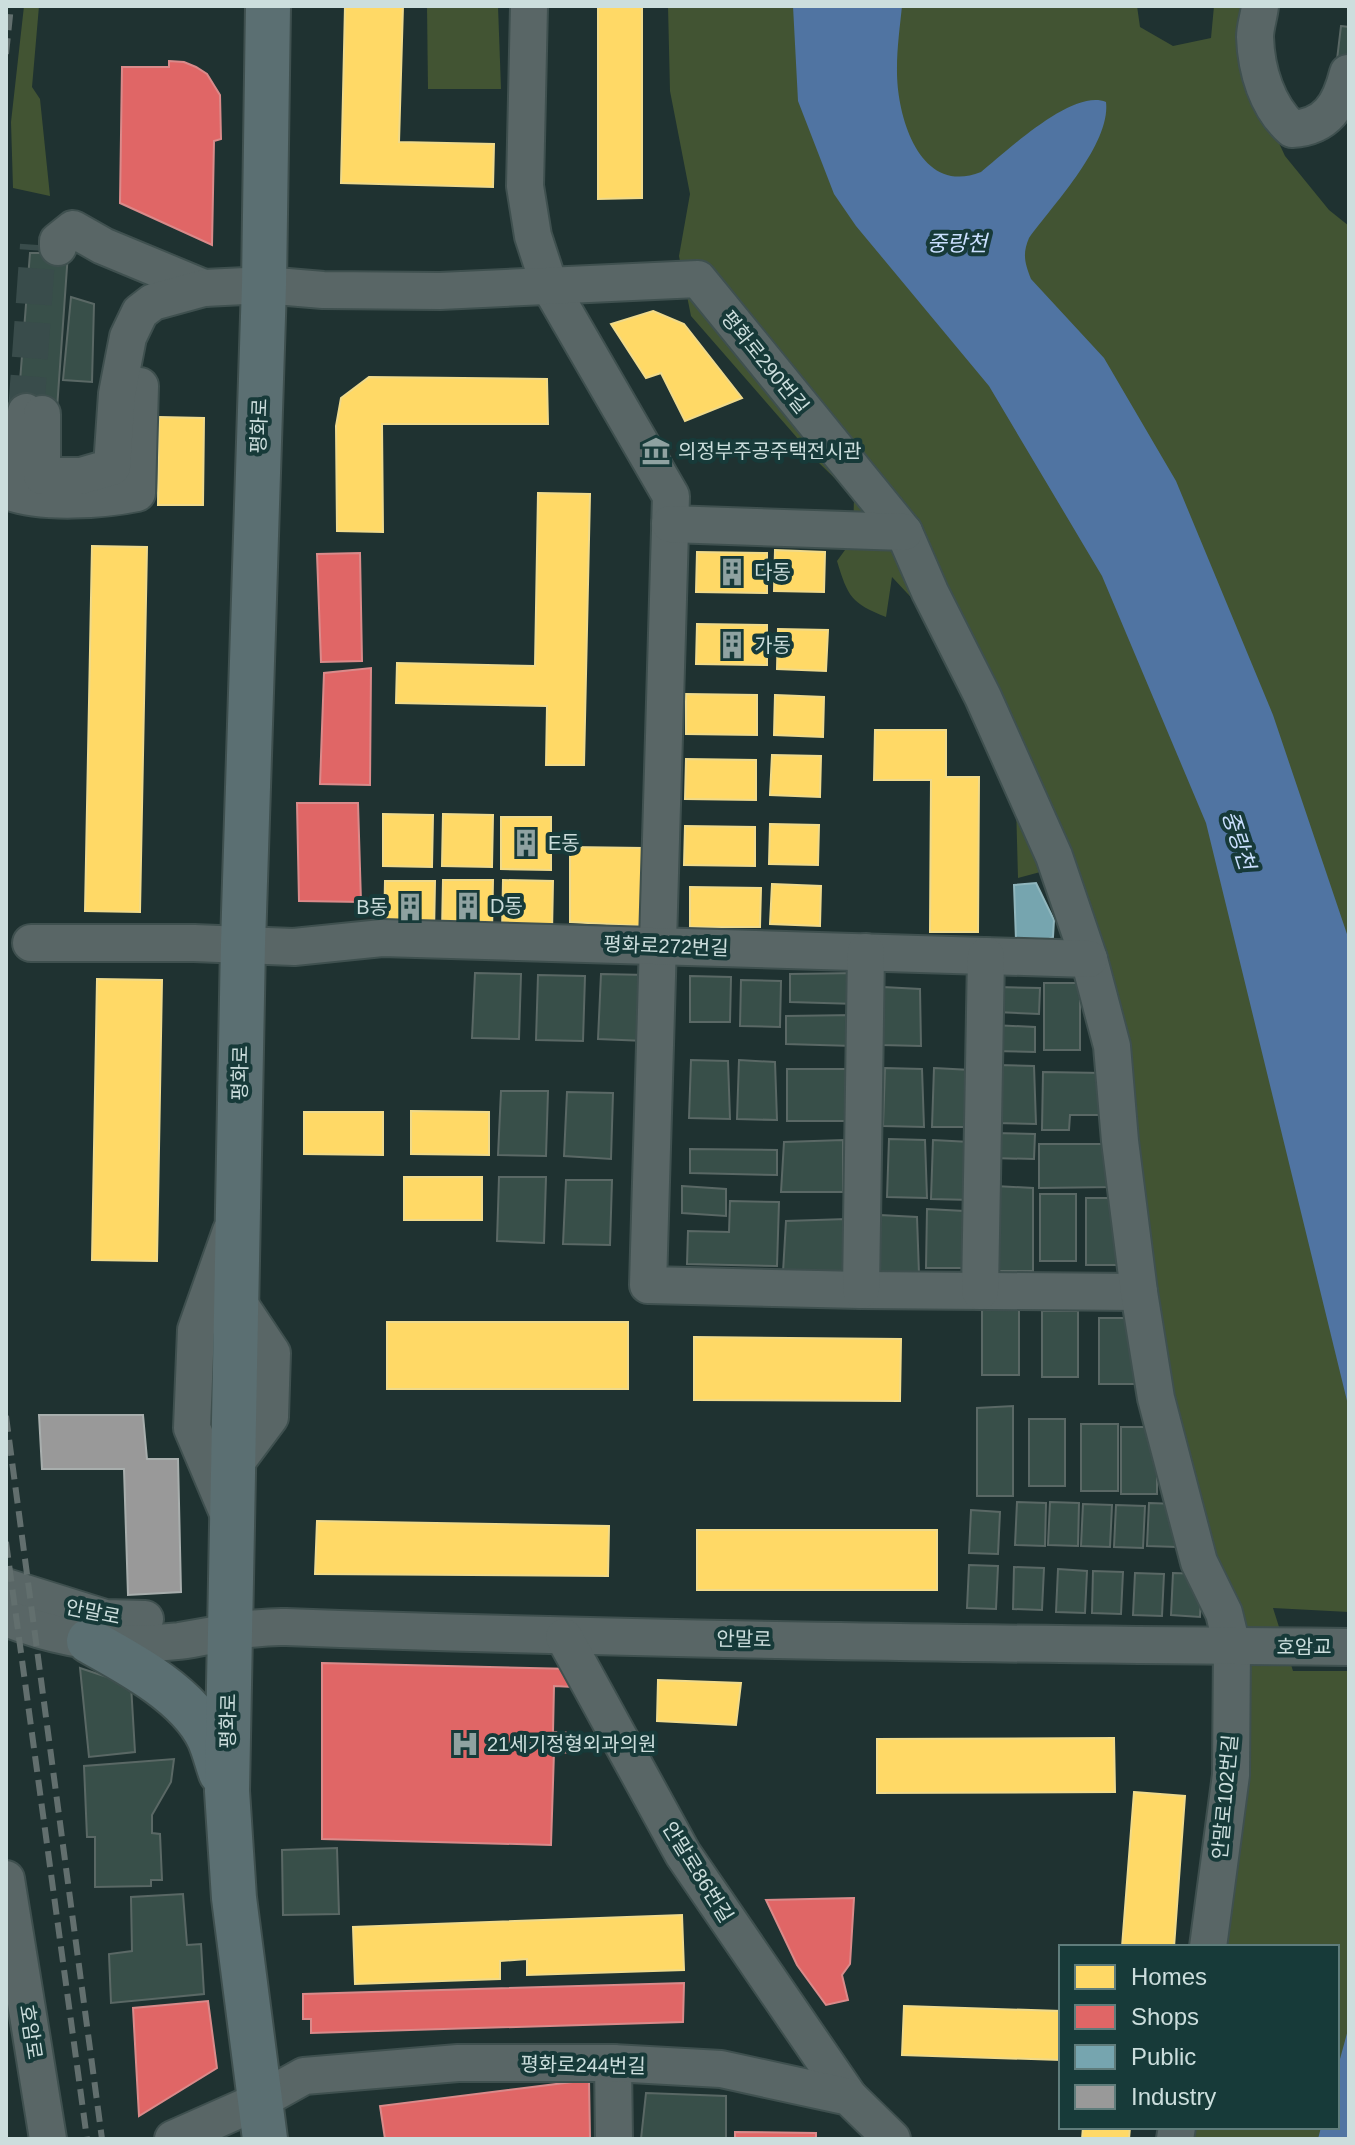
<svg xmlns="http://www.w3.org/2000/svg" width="1355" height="2145" font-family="Helvetica,'Noto Sans KR',sans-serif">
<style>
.green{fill:#425433}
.water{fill:#5074a2}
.homes{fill:#ffd966;stroke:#f0da8a;stroke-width:2}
.shops{fill:#e06666;stroke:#da8a8a;stroke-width:2}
.public{fill:#76a5af;stroke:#90b6bd;stroke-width:2}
.industry{fill:#999;stroke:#a8aead;stroke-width:2}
.building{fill:#384f49;stroke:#5a6865;stroke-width:2}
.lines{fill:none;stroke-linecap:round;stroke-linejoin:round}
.minor-tunnel{stroke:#394c4b;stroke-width:36;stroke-dasharray:36 18;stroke-linecap:butt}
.minor-casing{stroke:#3f504f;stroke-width:40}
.major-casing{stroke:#3f504f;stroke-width:48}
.minor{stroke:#596666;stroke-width:36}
.major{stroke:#5b6f72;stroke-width:44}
.rail{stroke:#626f6e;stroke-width:6;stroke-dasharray:16 8;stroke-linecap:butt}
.labels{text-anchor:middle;stroke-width:8;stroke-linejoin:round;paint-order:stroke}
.street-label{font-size:20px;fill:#ccdedd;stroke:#173a39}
.poi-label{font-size:20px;fill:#ccdedd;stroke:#173a39;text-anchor:start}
.water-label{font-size:22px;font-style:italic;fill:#cadffe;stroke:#173a39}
</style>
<rect width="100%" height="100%" fill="#1f3231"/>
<g class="green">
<polygon points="24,6 39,6 32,87 40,99 50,196 13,188 11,122"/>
<polygon points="427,6 498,6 501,89 428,89"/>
<path d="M668,6H1137L1140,27L1173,46L1211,38L1214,6H1254V89L1285,156L1329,210L1349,226V1612L1273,1608L1293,1671H1349V2139H1170L1172,2127H1337V1947H1202L1244,1707L1164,1395L1126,1113L1116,987L1070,864L1018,878L1014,731L921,608L892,577L886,617C851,603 848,597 837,561L853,539L854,497L819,463L691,316L679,256L690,194L670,91Z"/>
</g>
<g class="water">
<path d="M793,6H902C900,26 897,47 897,68C896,114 919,197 981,172C1007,151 1073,88 1106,102C1111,144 1053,205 1029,238C1022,254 1025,264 1031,279L1104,358L1176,481L1273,715L1349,940V1409L1206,823L1102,576L989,386L856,226L834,194L798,101Z"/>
<polygon points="1349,2026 1349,2139 1318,2139 1321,2127 1337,2127 1337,2070"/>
</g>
<g class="homes">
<polygon points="345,6 403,6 399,142 494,144 493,187 341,183"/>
<polygon points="598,6 642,6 642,198 598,199"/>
<polygon points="653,311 684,324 742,398 685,421 661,373 646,378 611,324"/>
<polygon points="369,377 547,379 548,424 382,424 383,532 337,531 336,426 341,398"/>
<polygon points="159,417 204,418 203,505 158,505"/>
<polygon points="538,493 590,494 584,765 546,765 547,706 396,703 397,663 535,666"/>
<polygon points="92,546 147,547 140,912 85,911"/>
<polygon points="775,550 825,552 824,592 774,591"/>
<polygon points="697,552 767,553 767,593 696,592"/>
<polygon points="697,624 767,625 767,665 696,664"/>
<polygon points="778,629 828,630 826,671 777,669"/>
<polygon points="686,694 757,695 757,735 686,734"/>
<polygon points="775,695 824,697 823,737 774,735"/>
<polygon points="875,730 946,730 946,777 979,777 978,932 930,932 931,780 874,780"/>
<polygon points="772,755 821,756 820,797 770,795"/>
<polygon points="686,759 756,760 756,800 685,799"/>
<polygon points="383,814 433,815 432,867 383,866"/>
<polygon points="443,814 493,815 492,867 442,866"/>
<polygon points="501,817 551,817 551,870 501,869"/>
<polygon points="770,824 819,825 818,865 769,864"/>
<polygon points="685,826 755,827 755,866 684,865"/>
<polygon points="570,847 643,848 644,926 570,922"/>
<polygon points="443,880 493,880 492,933 442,932"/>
<polygon points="503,880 553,881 552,933 502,933"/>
<polygon points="385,881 435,881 434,934 384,933"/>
<polygon points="772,884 821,886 820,926 770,924"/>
<polygon points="690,887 761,888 760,927 690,927"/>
<polygon points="97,979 162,980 157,1261 92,1260"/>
<polygon points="411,1111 489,1112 489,1155 411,1154"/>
<polygon points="304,1112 383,1112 383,1155 304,1154"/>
<rect x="404" y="1177" width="78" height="43"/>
<rect x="387" y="1322" width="241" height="67"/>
<polygon points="694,1337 901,1339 900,1401 694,1400"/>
<polygon points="317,1521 609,1526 608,1576 315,1574"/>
<rect x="697" y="1530" width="240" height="60"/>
<polygon points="658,1680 741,1683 736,1725 657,1721"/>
<polygon points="1114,1738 1115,1792 877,1793 877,1739"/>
<polygon points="1134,1792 1185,1796 1174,1947 1122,1947"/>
<polygon points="682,1915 684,1970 527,1975 527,1959 500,1961 500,1979 355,1984 353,1927"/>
<polygon points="904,2006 1061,2011 1061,2060 902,2055"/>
<polygon points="1083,2127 1130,2127 1129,2139 1082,2139"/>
</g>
<g class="shops">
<polygon points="169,61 184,62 196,67 207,74 220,95 221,139 214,141 212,245 120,203 122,67 169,67"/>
<polygon points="360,553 362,661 321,662 317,554"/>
<polygon points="371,668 370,785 320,784 324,673"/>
<polygon points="297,803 358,803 361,902 299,901"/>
<polygon points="322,1663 573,1669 573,1687 554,1686 553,1732 574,1733 574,1753 554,1752 551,1845 322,1839"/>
<polygon points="854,1898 850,1964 842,1975 848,2000 826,2005 797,1965 766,1900"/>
<polygon points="684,1983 683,2022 311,2033 311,2019 303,2019 303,1994"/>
<polygon points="208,2001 217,2068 139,2116 133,2008"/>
<polygon points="589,2080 590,2139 385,2139 380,2106"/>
<polygon points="735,2132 816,2133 816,2139 735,2139"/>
</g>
<polygon class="public" points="1036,883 1054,920 1053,937 1037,945 1016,940 1014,885"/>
<polygon class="industry" points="39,1415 143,1415 147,1459 178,1459 181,1592 128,1595 124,1469 42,1469"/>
<g class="building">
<polygon points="1341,26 1349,27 1349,70 1336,68"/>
<polygon points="30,253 68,253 57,409 18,407"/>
<polygon points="71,297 94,304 92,382 63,380"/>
<polygon points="475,973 521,974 519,1039 472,1038"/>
<polygon points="858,973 857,1004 790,1002 790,974"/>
<polygon points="601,974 647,975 645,1041 598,1039"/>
<polygon points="538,975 585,976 583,1041 536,1040"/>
<polygon points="690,976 731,977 730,1022 690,1022"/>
<polygon points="741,980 781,981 780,1027 740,1026"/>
<rect x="1044" y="983" width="36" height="67"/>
<polygon points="883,987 920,989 921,1046 881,1045"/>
<polygon points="997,987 1040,988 1039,1014 996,1012"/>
<polygon points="854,1015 853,1046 786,1044 786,1016"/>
<polygon points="992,1025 1035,1027 1035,1052 992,1051"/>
<polygon points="691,1060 728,1061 730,1119 689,1118"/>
<polygon points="739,1060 775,1062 777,1120 737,1119"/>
<polygon points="997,1065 1034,1066 1036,1124 995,1123"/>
<polygon points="885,1068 922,1069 924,1127 883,1126"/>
<polygon points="934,1068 971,1070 972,1127 932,1127"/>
<rect x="787" y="1069" width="61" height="52"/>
<polygon points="1043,1072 1103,1073 1104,1115 1070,1115 1069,1130 1042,1130"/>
<polygon points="501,1091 548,1091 546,1156 498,1155"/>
<polygon points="567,1092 613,1093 611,1159 564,1156"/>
<polygon points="992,1133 1035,1134 1034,1159 991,1158"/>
<polygon points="889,1139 925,1140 927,1198 887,1197"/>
<polygon points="843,1140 843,1192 781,1192 784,1142"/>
<polygon points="933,1140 970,1142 972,1200 931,1199"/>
<polygon points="1039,1144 1115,1144 1115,1187 1039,1188"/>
<polygon points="690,1149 777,1150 777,1175 690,1173"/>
<polygon points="499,1177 546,1177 544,1243 497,1241"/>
<polygon points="566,1180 612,1180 610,1245 563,1244"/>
<polygon points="682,1186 726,1189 726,1216 682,1213"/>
<polygon points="995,1186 1033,1188 1033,1271 996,1271"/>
<rect x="1040" y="1194" width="36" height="67"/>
<rect x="1086" y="1198" width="36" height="67"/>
<polygon points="730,1201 779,1202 777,1266 687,1264 688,1231 729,1232"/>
<polygon points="927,1209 964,1211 966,1268 926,1268"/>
<polygon points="880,1215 917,1217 919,1274 879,1274"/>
<polygon points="846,1219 845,1271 783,1272 786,1221"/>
<rect x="982" y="1309" width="37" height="66"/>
<rect x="1042" y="1311" width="36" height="66"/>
<rect x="1099" y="1318" width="37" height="66"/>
<polygon points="1013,1406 1013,1496 977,1496 977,1408"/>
<rect x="1029" y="1419" width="36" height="67"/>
<rect x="1081" y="1424" width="37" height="67"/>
<rect x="1121" y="1427" width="36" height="67"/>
<polygon points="1017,1502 1046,1503 1045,1546 1015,1545"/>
<polygon points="1050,1502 1079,1503 1078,1546 1048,1545"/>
<polygon points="1149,1503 1178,1504 1177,1547 1147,1546"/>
<polygon points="1083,1504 1112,1505 1110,1547 1081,1546"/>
<polygon points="1116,1505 1145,1506 1143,1548 1114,1547"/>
<polygon points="971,1510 1000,1512 998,1554 969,1553"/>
<polygon points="969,1565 998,1566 996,1609 967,1608"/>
<polygon points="1014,1567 1044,1568 1042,1610 1013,1609"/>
<polygon points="1058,1569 1087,1571 1085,1613 1056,1612"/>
<polygon points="1093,1571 1123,1572 1121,1614 1092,1613"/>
<polygon points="1135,1573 1164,1574 1162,1616 1133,1615"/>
<polygon points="1173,1573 1202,1574 1200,1617 1171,1615"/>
<polygon points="80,1668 131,1685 135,1752 89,1757"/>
<polygon points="174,1759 171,1782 152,1815 152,1833 160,1834 162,1880 151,1880 151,1886 95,1887 95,1837 87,1837 84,1766"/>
<polygon points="337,1848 339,1914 283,1915 282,1850"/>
<polygon points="183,1894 187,1945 201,1944 204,1994 111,2003 109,1954 132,1951 131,1897"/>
<polygon points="646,2093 726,2096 726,2139 641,2139"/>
</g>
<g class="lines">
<polyline class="minor-tunnel" points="26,412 38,245"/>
<defs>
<g id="minor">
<polyline points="529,6 525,186 533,236 549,285 671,496 648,1285 861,1290 1139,1292"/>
<path d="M1260,6C1259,16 1255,27 1255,37C1256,70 1267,107 1292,129C1327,127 1340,105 1348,73"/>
<polyline points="58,247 58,241 73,229 103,246 204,288"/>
<path d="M26,412L25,425L13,464L10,492C43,504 103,500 137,493L140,386"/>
<polyline points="42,414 42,476 81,476 112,467 117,394 128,337 140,312 153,302 204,288 264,285 323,290 440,291 698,279 904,532 930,592 983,697 1054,856 1089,959 1112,1046 1120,1141 1139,1292 1156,1398 1199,1562 1224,1613 1232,1646 1231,1775 1208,1947"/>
<polyline points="670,524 904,532"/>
<polyline points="31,943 194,943 294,947 382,938 1089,959"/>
<polyline points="861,1290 866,952"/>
<polyline points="980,1291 986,956"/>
<polyline points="232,1468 270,1417 272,1353 236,1299"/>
<polyline points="230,1518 192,1428 196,1330 231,1231"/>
<polyline points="6,1587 105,1618 145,1619"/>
<path d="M6,1618C61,1640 120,1648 179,1641C214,1636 250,1626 286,1627C640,1640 995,1644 1349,1647"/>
<polyline points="564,1637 683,1854 849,2097"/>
<polyline points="6,1879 48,2139"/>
<polyline points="613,2063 614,2139"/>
<polyline points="173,2139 261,2100 304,2076 458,2063 613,2063 721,2069 849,2097 892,2139"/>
<polyline points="1175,2139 1177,2127"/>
</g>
<g id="major">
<path d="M89,1641C129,1663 189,1695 209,1738C214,1749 217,1762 221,1773"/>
<polyline points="265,2139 234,1898 227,1791 243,944 264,285 268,6"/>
</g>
</defs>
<use href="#minor" class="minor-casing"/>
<use href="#major" class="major-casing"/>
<use href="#minor" class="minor"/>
<use href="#major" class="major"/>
<g class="rail">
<polyline points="6,54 11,6"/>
<polyline points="6,1416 102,2139"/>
<polyline points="6,1542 87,2139"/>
</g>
</g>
<defs>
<symbol id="museum-bare" viewBox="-9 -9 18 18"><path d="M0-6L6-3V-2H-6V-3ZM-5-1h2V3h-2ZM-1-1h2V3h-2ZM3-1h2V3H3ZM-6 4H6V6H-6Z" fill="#8fa2a1" stroke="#173a39" stroke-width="2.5" paint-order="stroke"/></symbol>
<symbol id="building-bare" viewBox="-9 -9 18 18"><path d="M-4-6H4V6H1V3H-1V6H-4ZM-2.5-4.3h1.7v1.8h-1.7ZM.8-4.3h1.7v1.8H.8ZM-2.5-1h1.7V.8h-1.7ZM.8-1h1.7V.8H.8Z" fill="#8fa2a1" stroke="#173a39" stroke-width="2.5" paint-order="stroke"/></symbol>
<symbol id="hospital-bare" viewBox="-9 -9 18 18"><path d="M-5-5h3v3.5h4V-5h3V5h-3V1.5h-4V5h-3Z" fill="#8fa2a1" stroke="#173a39" stroke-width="2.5" paint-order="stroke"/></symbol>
</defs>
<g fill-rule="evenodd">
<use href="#museum-bare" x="636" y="431" width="40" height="40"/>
<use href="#building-bare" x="712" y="552" width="40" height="40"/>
<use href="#building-bare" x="712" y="625" width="40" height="40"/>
<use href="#building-bare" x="506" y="823" width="40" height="40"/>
<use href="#building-bare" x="448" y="886" width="40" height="40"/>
<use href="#building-bare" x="390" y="887" width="40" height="40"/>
<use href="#hospital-bare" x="445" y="1724" width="40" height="40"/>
</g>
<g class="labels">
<g class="street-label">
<text transform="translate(765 362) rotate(51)" y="7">평화로290번길</text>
<text transform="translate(259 426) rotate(-88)" y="7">평화로</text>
<text transform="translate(666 946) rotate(2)" y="7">평화로272번길</text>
<text transform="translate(240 1073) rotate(-89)" y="7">평화로</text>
<text transform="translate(93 1612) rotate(11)" y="7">안말로</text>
<text transform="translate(744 1639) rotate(1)" y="7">안말로</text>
<text x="1304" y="1654">호암교</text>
<text transform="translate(228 1721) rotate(-89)" y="7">평화로</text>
<text transform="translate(1225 1797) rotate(-85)" y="7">안말로102번길</text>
<text transform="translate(698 1872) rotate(58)" y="7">안말로86번길</text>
<text transform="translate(31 2032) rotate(81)" y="7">호암로</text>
<text transform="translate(583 2065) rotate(1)" y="7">평화로244번길</text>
</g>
<g class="poi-label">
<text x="678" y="458">의정부주공주택전시관</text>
<text x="754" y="579">다동</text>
<text x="754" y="652">가동</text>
<text x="548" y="850">E동</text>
<text x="490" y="913">D동</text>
<text x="388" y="914" text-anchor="end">B동</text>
<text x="487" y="1751">21세기정형외과의원</text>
</g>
<g class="water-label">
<text x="957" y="251">중랑천</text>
<text transform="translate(1239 840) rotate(72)" y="8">중랑천</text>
</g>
</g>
<rect width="1355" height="2145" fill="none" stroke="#ccdedd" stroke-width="16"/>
<rect x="1059" y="1945" width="280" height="184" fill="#173a39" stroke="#5f7c7b" stroke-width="2"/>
<rect x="1075" y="1965" width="40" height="24" fill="#ffd966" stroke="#5f7c7b" stroke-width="2"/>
<text x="1131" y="1985" font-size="24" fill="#ccdedd">Homes</text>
<rect x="1075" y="2005" width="40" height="24" fill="#e06666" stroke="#5f7c7b" stroke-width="2"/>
<text x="1131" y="2025" font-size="24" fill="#ccdedd">Shops</text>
<rect x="1075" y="2045" width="40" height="24" fill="#76a5af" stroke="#5f7c7b" stroke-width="2"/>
<text x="1131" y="2065" font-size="24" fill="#ccdedd">Public</text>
<rect x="1075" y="2085" width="40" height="24" fill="#999999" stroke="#5f7c7b" stroke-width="2"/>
<text x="1131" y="2105" font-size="24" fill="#ccdedd">Industry</text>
</svg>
